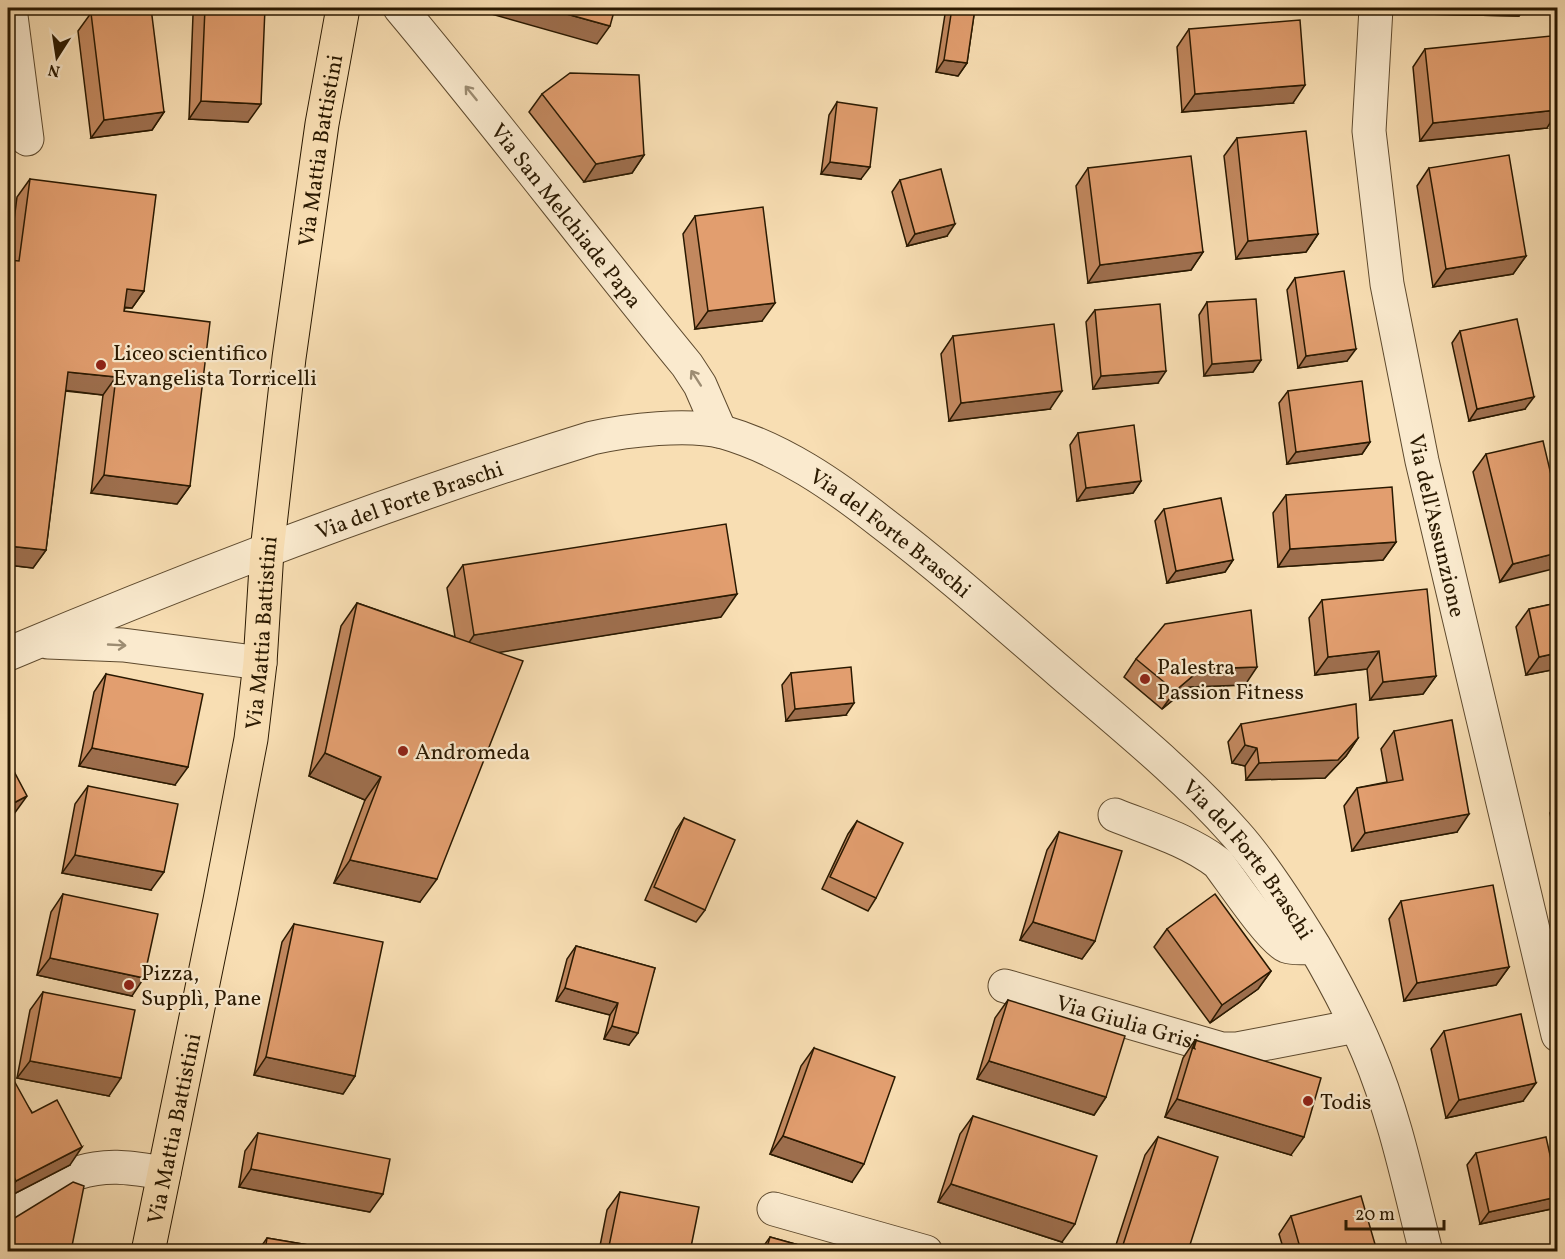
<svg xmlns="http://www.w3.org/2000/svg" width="1565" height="1259" font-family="Vollkorn,serif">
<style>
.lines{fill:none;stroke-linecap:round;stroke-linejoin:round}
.minor-casing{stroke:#5e4a2e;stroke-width:35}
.major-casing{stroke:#2a1901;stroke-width:35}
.minor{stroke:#faeace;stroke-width:33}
.major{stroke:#f8deb3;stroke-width:33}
.wall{fill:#c2885f;stroke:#2a1901;stroke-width:1.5}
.shaded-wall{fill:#9e6f4e;stroke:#2a1901;stroke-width:1.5}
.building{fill:#e29e6f;stroke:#2a1901;stroke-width:1.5}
.oneway{stroke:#9c8c72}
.poi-dot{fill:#8f2418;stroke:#faeace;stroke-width:2}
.labels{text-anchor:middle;stroke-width:4.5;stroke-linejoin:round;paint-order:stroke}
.street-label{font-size:22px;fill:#2a1901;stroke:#faeace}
.poi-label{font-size:22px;fill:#2a1901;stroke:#faeace;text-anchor:start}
</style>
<rect width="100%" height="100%" fill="#f8deb3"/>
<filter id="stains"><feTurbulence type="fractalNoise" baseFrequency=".00333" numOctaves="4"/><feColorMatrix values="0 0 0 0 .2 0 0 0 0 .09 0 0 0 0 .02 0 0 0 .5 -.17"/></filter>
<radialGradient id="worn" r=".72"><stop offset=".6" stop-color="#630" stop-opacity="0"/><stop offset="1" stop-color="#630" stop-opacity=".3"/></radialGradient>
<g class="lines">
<defs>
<g id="minor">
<polyline points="10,8 27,139"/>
<path id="s1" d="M400,8C498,125 590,247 687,365L700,385L720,431"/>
<path id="s2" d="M1376,8L1369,131L1387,284L1422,461L1558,1035"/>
<polyline points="48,642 123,645 260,663"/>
<path id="s3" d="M8,654C198,574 395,499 592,438C628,430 688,423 723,432C782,449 834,485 881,522C943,569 1000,620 1059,671C1119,723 1182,773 1235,833C1263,864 1292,910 1314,946C1334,980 1353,1016 1368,1052C1395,1116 1409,1185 1426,1252"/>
<path d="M1115,815C1150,829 1188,840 1218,863C1231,880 1271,940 1286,946C1295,949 1305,948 1314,947"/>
<path id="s4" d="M1005,986L1222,1049H1237L1356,1026"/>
<polyline points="774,1209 926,1252"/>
<path d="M8,1212L77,1173C109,1163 132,1168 164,1173"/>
</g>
<g id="major">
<path id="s5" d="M148,1252L220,900L251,739L260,663L267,551L289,358L322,124L343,8"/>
</g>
</defs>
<use href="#minor" class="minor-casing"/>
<use href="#major" class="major-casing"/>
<use href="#minor" class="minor"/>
<use href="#major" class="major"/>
</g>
<g class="wall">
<polygon points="198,8 265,8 248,122 189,119 193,15"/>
<polygon points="946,8 975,8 967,63 958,76 936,72"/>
<polygon points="1422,8 1524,8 1519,16 1422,14"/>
<polygon points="91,13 164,112 152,130 91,138 78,31"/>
<polygon points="1189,29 1293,103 1182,112 1177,47"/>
<polygon points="1425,49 1547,128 1420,141 1413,67"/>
<polygon points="542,94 644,155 632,173 584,182 529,112"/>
<polygon points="837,102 861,179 821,174 829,115"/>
<polygon points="1237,138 1318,234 1306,252 1236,259 1224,156"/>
<polygon points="1088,168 1203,252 1191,270 1088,283 1076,186"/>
<polygon points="1429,168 1526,256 1513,274 1433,287 1417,186"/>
<polygon points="30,179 144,291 132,308 125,308 124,311 190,486 177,504 91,493 103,395 65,391 46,550 33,568 8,565 8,260 9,260 17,197"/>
<polygon points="900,180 947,236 907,246 892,192"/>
<polygon points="695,216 762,321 695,329 683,234"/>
<polygon points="1295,278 1347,361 1298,368 1287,290"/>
<polygon points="1207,302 1261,360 1253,372 1204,376 1199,315"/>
<polygon points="1557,302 1557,326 1554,308"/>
<polygon points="1095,310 1158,383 1093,389 1086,322"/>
<polygon points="1460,331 1525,409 1469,421 1452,343"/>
<polygon points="953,336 1050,409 949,421 941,354"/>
<polygon points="1288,391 1370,442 1362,454 1287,464 1279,403"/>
<polygon points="1078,433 1141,481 1133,493 1077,501 1070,445"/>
<polygon points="1486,454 1557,500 1500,582 1473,472"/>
<polygon points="1286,495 1396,542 1383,560 1278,567 1273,513"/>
<polygon points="1164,509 1233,560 1225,572 1167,583 1155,521"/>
<polygon points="463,565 721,617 498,652 420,902 334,883 365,800 309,776 341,626 357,603 455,637 447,588"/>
<polygon points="1322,600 1436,676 1423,694 1370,700 1367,669 1315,675 1309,618"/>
<polygon points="1557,603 1557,669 1526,675 1516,627 1529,609"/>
<polygon points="1136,659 1245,685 1189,687 1162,709 1124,677"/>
<polygon points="791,673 846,715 786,721 782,685"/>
<polygon points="106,674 175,785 79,766 94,692"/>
<polygon points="1241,724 1358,738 1346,756 1325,778 1246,780 1245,766 1232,763 1228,742"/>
<polygon points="1394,731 1457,832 1352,851 1344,806 1357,788 1387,782 1381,749"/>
<polygon points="88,786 151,890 62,873 75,804"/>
<polygon points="1557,803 1557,851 1550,813"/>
<polygon points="684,818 705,910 696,922 645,900 676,830"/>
<polygon points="857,821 876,898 868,911 822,889 848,834"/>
<polygon points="1059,832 1095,941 1082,959 1020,940 1047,850"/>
<polygon points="63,894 132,996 37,975 51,912"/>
<polygon points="1401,901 1509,967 1496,985 1404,1001 1389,919"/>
<polygon points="294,924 355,1076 343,1094 254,1075 282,942"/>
<polygon points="1167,929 1271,971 1258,989 1210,1023 1154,947"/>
<polygon points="576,946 655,968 629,1045 604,1039 610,1015 556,1001 567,959"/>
<polygon points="43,992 109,1096 17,1078 30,1010"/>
<polygon points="1008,1000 1106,1097 1094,1115 977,1079 995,1018"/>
<polygon points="1444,1031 1523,1101 1446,1118 1431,1049"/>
<polygon points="1195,1040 1291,1155 1165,1117 1183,1058"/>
<polygon points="814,1048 852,1182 770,1154 801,1066"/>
<polygon points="8,1079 70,1165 8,1197"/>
<polygon points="973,1116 1062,1242 938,1202 960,1134"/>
<polygon points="258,1133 370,1212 239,1187 245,1151"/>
<polygon points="1158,1137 1188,1251 1114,1251 1145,1155"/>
<polygon points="1476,1153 1551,1209 1480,1224 1467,1165"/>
<polygon points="620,1192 691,1247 700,1251 599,1251 607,1210"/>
<polygon points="1291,1216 1377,1251 1284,1251 1279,1234"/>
<polygon points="770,1237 820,1251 760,1251"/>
<polygon points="267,1238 344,1251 258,1251"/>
</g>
<g class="shaded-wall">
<polygon points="470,8 545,8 610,26 597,44"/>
<polygon points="1427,8 1524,8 1519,16 1422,14"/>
<polygon points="944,60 967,63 958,76 936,72"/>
<polygon points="1305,85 1293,103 1182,112 1195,94"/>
<polygon points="201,101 261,104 248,122 189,119"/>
<polygon points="1557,110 1557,112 1547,128 1420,141 1433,123"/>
<polygon points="164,112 152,130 91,138 104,120"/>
<polygon points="644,155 632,173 584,182 596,164"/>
<polygon points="830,162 870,167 861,179 821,174"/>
<polygon points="955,224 947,236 907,246 915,234"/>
<polygon points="1318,234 1306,252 1236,259 1248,241"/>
<polygon points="1203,252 1191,270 1088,283 1100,265"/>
<polygon points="1526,256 1513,274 1433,287 1446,269"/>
<polygon points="127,289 144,291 132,308 114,306"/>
<polygon points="775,303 762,321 695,329 708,311"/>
<polygon points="8,345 14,346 8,356"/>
<polygon points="1356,349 1347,361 1298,368 1306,356"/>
<polygon points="1261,360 1253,372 1204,376 1212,364"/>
<polygon points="1166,371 1158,383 1093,389 1101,376"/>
<polygon points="68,372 116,377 103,395 55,389"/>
<polygon points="1062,391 1050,409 949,421 961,403"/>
<polygon points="1534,397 1525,409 1469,421 1477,409"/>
<polygon points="1370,442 1362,454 1287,464 1296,452"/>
<polygon points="104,475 190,486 177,504 91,493"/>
<polygon points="1141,481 1133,493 1077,501 1086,488"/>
<polygon points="1396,542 1383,560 1278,567 1290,549"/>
<polygon points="8,546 46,550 33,568 8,565"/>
<polygon points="1557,553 1557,568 1500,582 1513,564"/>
<polygon points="1233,560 1225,572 1167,583 1176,571"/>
<polygon points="737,594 721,617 458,659 474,635"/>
<polygon points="1379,651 1367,669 1315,675 1328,657"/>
<polygon points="1557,653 1557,669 1526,675 1539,657"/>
<polygon points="1257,667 1245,685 1189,687 1162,709 1175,691 1201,669"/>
<polygon points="1436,676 1423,694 1370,700 1383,682"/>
<polygon points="854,703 846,715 786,721 795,709"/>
<polygon points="1358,738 1346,756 1325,778 1246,780 1259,763"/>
<polygon points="1245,745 1257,748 1245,766 1232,763"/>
<polygon points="92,748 188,767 175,785 79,766"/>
<polygon points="325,753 381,777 365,800 309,776"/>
<polygon points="27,796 14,814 8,818 8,806"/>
<polygon points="1469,814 1457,832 1352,851 1365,833"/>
<polygon points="75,855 164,872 151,890 62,873"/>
<polygon points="350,860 437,879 420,902 334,883"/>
<polygon points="1033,922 1095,941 1082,959 1020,940"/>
<polygon points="50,958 144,978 132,996 37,975"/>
<polygon points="1509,967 1496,985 1404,1001 1417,983"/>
<polygon points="1271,971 1258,989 1210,1023 1222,1005"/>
<polygon points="565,988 618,1003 610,1015 556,1001"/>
<polygon points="612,1026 638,1033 629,1045 604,1039"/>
<polygon points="266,1057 355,1076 343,1094 254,1075"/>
<polygon points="30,1061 121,1078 109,1096 17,1078"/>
<polygon points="989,1061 1106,1097 1094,1115 977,1079"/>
<polygon points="1536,1083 1523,1101 1446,1118 1459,1100"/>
<polygon points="1177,1099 1304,1137 1291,1155 1165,1117"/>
<polygon points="783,1136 864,1164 852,1182 770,1154"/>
<polygon points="82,1147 70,1165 8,1197 8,1194 16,1181"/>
<polygon points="251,1169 383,1194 370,1212 239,1187"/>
<polygon points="951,1184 1075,1224 1062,1242 938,1202"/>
<polygon points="1557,1197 1557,1200 1551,1209 1480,1224 1489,1212"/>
</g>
<g class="building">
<polygon points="141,8 151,8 164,112 104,120 91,13"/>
<polygon points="205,8 265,8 261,104 201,101"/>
<polygon points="545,8 615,8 610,26"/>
<polygon points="952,8 975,8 967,63 944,60"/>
<polygon points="1300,20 1305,85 1195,94 1189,29"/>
<polygon points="1551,36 1557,94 1557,110 1433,123 1425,49"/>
<polygon points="570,73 639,75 644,155 596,164 542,94"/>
<polygon points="837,102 877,108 870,167 830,162"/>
<polygon points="1306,131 1318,234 1248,241 1237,138"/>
<polygon points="1509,155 1526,256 1446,269 1429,168"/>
<polygon points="1191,156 1203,252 1100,265 1088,168"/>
<polygon points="941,169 955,224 915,234 900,180"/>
<polygon points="30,179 156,195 144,291 127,289 124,311 210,322 190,486 104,475 116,377 68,372 46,550 8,546 8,400 14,346 8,345 8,260 19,261"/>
<polygon points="763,207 775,303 708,311 695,216"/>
<polygon points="1344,271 1356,349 1306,356 1295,278"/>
<polygon points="1256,299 1261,360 1212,364 1207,302"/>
<polygon points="1160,304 1166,371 1101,376 1095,310"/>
<polygon points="1517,319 1534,397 1477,409 1460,331"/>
<polygon points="1054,324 1062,391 961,403 953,336"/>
<polygon points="1362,381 1370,442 1296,452 1288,391"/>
<polygon points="1134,425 1141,481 1086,488 1078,433"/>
<polygon points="1543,441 1557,500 1557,553 1513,564 1486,454"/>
<polygon points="1392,487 1396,542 1290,549 1286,495"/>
<polygon points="1221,498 1233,560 1176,571 1164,509"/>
<polygon points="726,524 737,594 474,635 463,565"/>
<polygon points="1427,589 1436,676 1383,682 1379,651 1328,657 1322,600"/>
<polygon points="357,603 523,661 437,879 350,860 381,777 325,753"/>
<polygon points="1557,603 1557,653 1539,657 1529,609"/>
<polygon points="1251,610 1257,667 1201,669 1175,691 1136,659 1165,624"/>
<polygon points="851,667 854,703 795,709 791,673"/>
<polygon points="106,674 203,694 188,767 92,748"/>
<polygon points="1356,704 1358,738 1338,760 1259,763 1257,748 1245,745 1241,724"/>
<polygon points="1452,720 1469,814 1365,833 1357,788 1403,780 1394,731"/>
<polygon points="8,760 27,796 8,806"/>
<polygon points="88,786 178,804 164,872 75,855"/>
<polygon points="684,818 735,840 705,910 654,887"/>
<polygon points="857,821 903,843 876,898 830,877"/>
<polygon points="1059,832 1122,851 1095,941 1033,922"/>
<polygon points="1493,885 1509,967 1417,983 1401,901"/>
<polygon points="63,894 158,914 144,978 50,958"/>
<polygon points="1215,894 1271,971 1222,1005 1167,929"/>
<polygon points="294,924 383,942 355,1076 266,1057"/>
<polygon points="576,946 655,968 638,1033 612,1026 618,1003 565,988"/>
<polygon points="43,992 135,1010 121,1078 30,1061"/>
<polygon points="1008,1000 1125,1036 1106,1097 989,1061"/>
<polygon points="1521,1014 1536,1083 1459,1100 1444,1031"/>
<polygon points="1195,1040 1321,1078 1304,1137 1177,1099"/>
<polygon points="814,1048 895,1077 864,1164 783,1136"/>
<polygon points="12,1077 32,1113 57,1100 82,1147 16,1181 8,1164 8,1079"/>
<polygon points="973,1116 1097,1156 1075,1224 951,1184"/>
<polygon points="258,1133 390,1159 383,1194 251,1169"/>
<polygon points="1158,1137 1218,1157 1188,1251 1121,1251"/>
<polygon points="1546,1137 1557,1186 1557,1197 1489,1212 1476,1153"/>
<polygon points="73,1182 84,1186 71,1251 8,1251 8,1222"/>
<polygon points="620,1192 699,1207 691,1247 701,1249 700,1251 608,1251"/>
<polygon points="1361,1196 1377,1251 1301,1251 1291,1216"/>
<polygon points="770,1237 820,1251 766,1251"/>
<polygon points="267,1238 344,1251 265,1251"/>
<polygon points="1557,1244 1557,1251 1515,1251"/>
</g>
<defs><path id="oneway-shaft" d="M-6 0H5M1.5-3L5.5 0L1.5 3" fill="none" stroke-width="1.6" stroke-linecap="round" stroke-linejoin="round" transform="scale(1.5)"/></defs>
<g class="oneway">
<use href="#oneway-shaft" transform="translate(471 93) rotate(-129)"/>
<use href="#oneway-shaft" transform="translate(696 378) rotate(-123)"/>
<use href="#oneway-shaft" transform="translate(117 645) rotate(3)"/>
</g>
<g class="poi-dot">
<circle cx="101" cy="365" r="6"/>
<circle cx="1145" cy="679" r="6"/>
<circle cx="403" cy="751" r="6"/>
<circle cx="129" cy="985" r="6"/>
<circle cx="1308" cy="1101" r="6"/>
</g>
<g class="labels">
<g class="street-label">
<text dy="8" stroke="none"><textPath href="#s5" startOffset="1116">Via Mattia Battistini</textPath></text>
<text dy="8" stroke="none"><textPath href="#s1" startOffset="266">Via San Melchiade Papa</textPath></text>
<text dy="8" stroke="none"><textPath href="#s3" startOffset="430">Via del Forte Braschi</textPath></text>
<text dy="8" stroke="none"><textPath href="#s2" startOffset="524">Via dell'Assunzione</textPath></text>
<text dy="8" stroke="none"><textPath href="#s3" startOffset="952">Via del Forte Braschi</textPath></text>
<text dy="8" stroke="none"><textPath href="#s5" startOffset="630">Via Mattia Battistini</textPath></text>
<text dy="8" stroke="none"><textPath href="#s3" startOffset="1438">Via del Forte Braschi</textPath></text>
<text dy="8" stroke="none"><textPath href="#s4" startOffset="128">Via Giulia Grisi</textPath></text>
<text dy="8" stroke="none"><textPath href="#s5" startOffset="126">Via Mattia Battistini</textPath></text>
</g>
<g class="poi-label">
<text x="113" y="360">Liceo scientifico<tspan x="113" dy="25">Evangelista Torricelli</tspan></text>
<text x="1157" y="674">Palestra<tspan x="1157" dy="25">Passion Fitness</tspan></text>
<text x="415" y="759">Andromeda</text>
<text x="141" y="980">Pizza,<tspan x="141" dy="25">Supplì, Pane</tspan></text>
<text x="1320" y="1109">Todis</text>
</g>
</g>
<rect width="1565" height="1259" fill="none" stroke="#f8deb3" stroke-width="30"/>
<rect x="9" y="9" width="1547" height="1241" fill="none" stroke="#2a1901" stroke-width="3"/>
<rect x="15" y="15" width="1535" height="1229" fill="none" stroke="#2a1901" stroke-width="1.5"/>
<g transform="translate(57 57) rotate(192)" stroke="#faeace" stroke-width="4.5" paint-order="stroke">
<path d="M0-4.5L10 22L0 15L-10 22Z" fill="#2a1901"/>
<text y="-9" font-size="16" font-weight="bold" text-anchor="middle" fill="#2a1901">N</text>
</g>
<path d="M1346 1220v9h98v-9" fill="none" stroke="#2a1901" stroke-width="3"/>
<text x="1355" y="1220" font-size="18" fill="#2a1901" stroke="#faeace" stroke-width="4.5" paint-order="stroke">20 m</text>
<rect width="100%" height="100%" filter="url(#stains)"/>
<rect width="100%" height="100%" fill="url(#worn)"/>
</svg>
